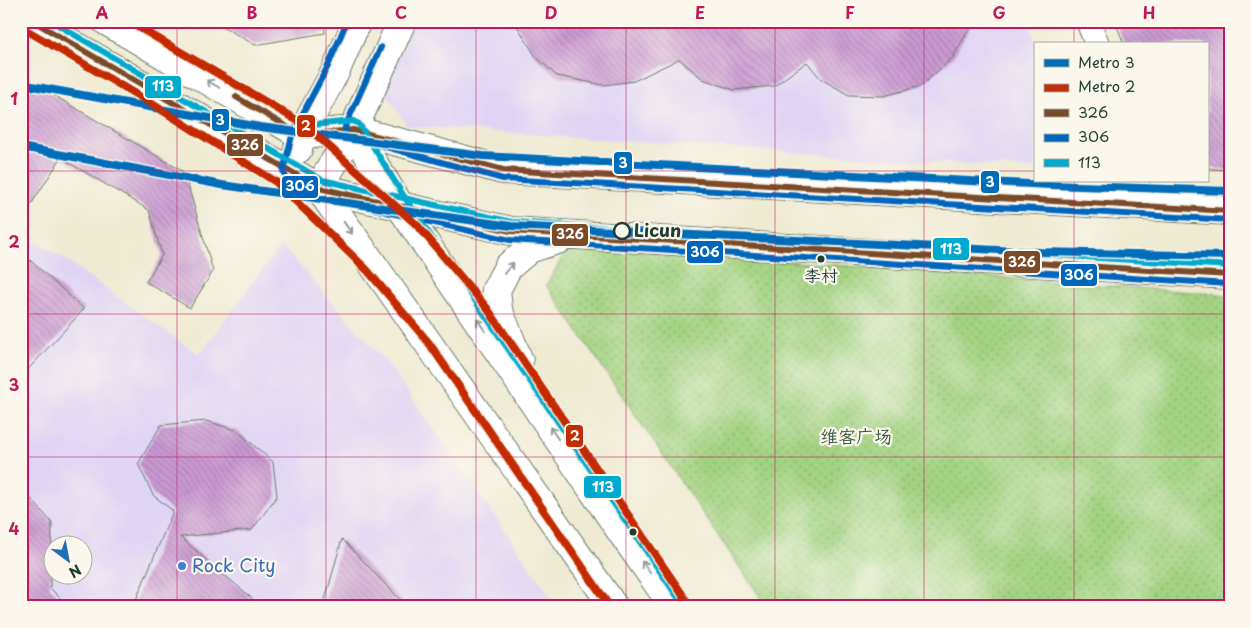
<svg xmlns="http://www.w3.org/2000/svg" width="1251" height="628" font-family="'Playpen Sans','LXGW WenKai TC',sans-serif">
<style>
.built{fill:#e0d4f4;fill-rule:evenodd}
.park{fill:url(#park-dots);stroke:#61885b}
.building{fill:url(#building-back-hatch)}
.lines{fill:none;stroke-linecap:round;stroke-linejoin:round}
.pedestrian-casing{stroke:#687a6b;stroke-width:26}
.secondary-casing{stroke:#687a6b;stroke-width:30}
.pedestrian{stroke:#fff;stroke-width:24}
.secondary{stroke:#fff;stroke-width:28}
.bus-1-casing{stroke:#fbf7ec;stroke-width:10}
.bus-2-casing{stroke:#fbf7ec;stroke-width:10}
.bus-3-casing{stroke:#fbf7ec;stroke-width:10}
.bus-1{stroke:#7a4b2a;stroke-width:6}
.bus-2{stroke:#0065bd;stroke-width:6}
.bus-3{stroke:#00a9ce;stroke-width:6}
.metro-1-casing{stroke:#fbf7ec;stroke-width:11}
.metro-2-casing{stroke:#fbf7ec;stroke-width:11}
.metro-1{stroke:#006dbb;stroke-width:8}
.metro-2{stroke:#c42c05;stroke-width:8}
.oneway{stroke:#8f9e9a}
.grid{fill:none;stroke:#c2185b;stroke-width:1;stroke-opacity:0.55}
.stop-dot{fill:#fbf7ec;stroke:#1f3d34;stroke-width:2.5}
.bus-dot{fill:#1f3d34;stroke:#fbf7ec;stroke-width:2}
.shop-dot{fill:#3f7fe0;stroke:#fbf7ec;stroke-width:2}
.labels{text-anchor:middle;stroke-width:4.5;stroke-linejoin:round;paint-order:stroke}
.bus-label{font-size:17px;fill:#1f3d34;stroke:#fbf7ec}
.stop-label{font-size:18px;font-weight:bold;fill:#1f3d34;stroke:#fbf7ec;text-anchor:start}
.park-label{font-size:18px;fill:#395b44;stroke:#fbf7ec}
.shop-label{font-size:18px;fill:#366cbe;stroke:#fbf7ec;text-anchor:start}
.line-badge{stroke:#fbf7ec;stroke-width:2}
.badge-label{font-size:14px;text-anchor:middle;font-weight:bold;fill:#fff}
.neatline{fill:none;stroke:#c2185b;stroke-width:2}
.grid-label{font-size:16px;text-anchor:middle;font-weight:bold;fill:#c2185b}
</style>
<defs>
<pattern id="park-dots" width="8" height="8" patternUnits="userSpaceOnUse" patternTransform="scale(1.25)"><rect width="8" height="8" fill="#a3d382"/><path d="M2 2h.1M6 6h.1" fill="none" stroke="#84ac6b" stroke-width="1.8" stroke-linecap="round"/></pattern>
<pattern id="building-back-hatch" width="6" height="6" patternUnits="userSpaceOnUse" patternTransform="scale(1.25)"><rect width="6" height="6" fill="#cb99d3"/><path d="M-1 5l2 2M0 0l6 6M5-1l2 2" fill="none" stroke="#a47eac"/></pattern>
</defs>
<rect width="100%" height="100%" fill="#fbf7ec"/>
<filter id="ink" filterUnits="userSpaceOnUse"><feTurbulence type="fractalNoise" baseFrequency=".02" numOctaves="2"/><feDisplacementMap in="SourceGraphic" scale="10" xChannelSelector="R" yChannelSelector="G"/><feConvolveMatrix kernelMatrix="1 2 1 2 8 2 1 2 1" color-interpolation-filters="sRGB"/></filter>
<filter id="wash" filterUnits="userSpaceOnUse"><feTurbulence type="fractalNoise" baseFrequency=".0096" numOctaves="4" result="noise"/><feDisplacementMap in="SourceGraphic" scale="20" xChannelSelector="R" yChannelSelector="G"/><feGaussianBlur stdDeviation="1.12" result="paint"/><feColorMatrix in="noise" values="0 0 0 0 0 0 0 0 0 0 0 0 0 0 0 0 0 1.4 0 .05"/><feComposite in="paint" operator="in"/></filter>
<g filter="url(#wash)">
<rect width="100%" height="100%" fill="#efead2"/>
<g class="built">
<polygon points="414,21 1027,21 1037,44 1035,44 1035,169 407,126 383,88"/>
<path d="M21,233L57,254L199,355L281,245L389,365L558,607H21ZM52,546H82V576H52Z"/>
</g>
<polygon class="park" points="570,245 1230,295 1230,607 767,607 546,285"/>
<g id="blocks">
<g class="building">
<polygon points="213,21 324,21 325,33 255,45"/>
<polygon points="514,21 974,21 953,57 921,86 884,96 849,95 821,79 807,62 774,86 734,90 703,79 679,59 634,81 604,85 557,76 536,57"/>
<polygon points="1115,21 1230,21 1230,170 1207,168 1207,44 1124,44"/>
<polygon points="21,76 184,172 213,271 190,308 146,282 162,255 149,210 61,158 21,220"/>
<polygon points="21,252 84,309 21,377"/>
<polygon points="206,421 236,430 273,462 277,496 252,530 180,537 262,607 133,607 173,511 153,495 138,464 161,425"/>
<polygon points="21,487 52,523 50,588 69,607 21,607"/>
<polygon points="342,539 407,607 323,607"/>
</g>
</g>
</g>
<g filter="url(#ink)">
<use href="#blocks" fill-opacity="0" stroke="#687a6b" stroke-width="1"/>
<g class="lines">
<defs>
<g id="pedestrian">
<polyline points="1088,21 1097,44"/>
<polyline points="1136,181 1144,208"/>
</g>
<g id="secondary">
<polyline points="33,21 319,188 614,607"/>
<polyline points="106,21 301,135 353,130 503,170 1230,211"/>
<polyline points="353,130 400,206 622,533 674,607"/>
<polyline points="298,149 301,135 336,70 357,21"/>
<polyline points="319,188 511,231 1230,275"/>
<polyline points="319,188 353,130 402,21"/>
<polyline points="519,361 498,309 496,290 508,267 529,249 560,239"/>
</g>
</defs>
<use href="#pedestrian" class="pedestrian-casing"/>
<use href="#secondary" class="secondary-casing"/>
<use href="#pedestrian" class="pedestrian"/>
<use href="#secondary" class="secondary"/>
<defs>
<g id="bus-1">
<polyline points="33,21 319,188 511,231 1230,275"/>
<polyline points="236,97 301,135 353,130 503,170 1230,211"/>
</g>
<g id="bus-2">
<polyline points="347,21 328,66 293,132 283,171 287,179 316,196 510,240 1229,284"/>
<polyline points="381,47 345,127 346,136 503,179 1230,220"/>
</g>
<g id="bus-3">
<polyline points="51,21 322,180 512,222 1230,266"/>
<polyline points="240,89 303,126 353,121 359,124 407,201 681,602"/>
</g>
</defs>
<use href="#bus-1" class="bus-1-casing"/>
<use href="#bus-2" class="bus-2-casing"/>
<use href="#bus-3" class="bus-3-casing"/>
<use href="#bus-1" class="bus-1"/>
<use href="#bus-2" class="bus-2"/>
<use href="#bus-3" class="bus-3"/>
<defs>
<g id="metro-1">
<polyline points="21,84 260,127 483,156 1050,185 1230,191"/>
<polyline points="21,147 222,185 511,226 1040,252 1230,256"/>
</g>
<g id="metro-2">
<polyline points="128,21 305,125 418,226 487,308 691,607"/>
<polyline points="21,27 149,102 276,182 367,270 429,343 610,607"/>
</g>
</defs>
<use href="#metro-1" class="metro-1-casing"/>
<use href="#metro-2" class="metro-2-casing"/>
<use href="#metro-1" class="metro-1"/>
<use href="#metro-2" class="metro-2"/>
</g>
<defs><path id="oneway-shaft" d="M-6 0H5M1.5-3L5.5 0L1.5 3" fill="none" stroke-width="1.6" stroke-linecap="round" stroke-linejoin="round" transform="scale(1.25)"/></defs>
<g class="oneway">
<use href="#oneway-shaft" transform="translate(213 84) rotate(-150)"/>
<use href="#oneway-shaft" transform="translate(348 228) rotate(55)"/>
<use href="#oneway-shaft" transform="translate(509 268) rotate(-50)"/>
<use href="#oneway-shaft" transform="translate(481 325) rotate(-124)"/>
<use href="#oneway-shaft" transform="translate(554 433) rotate(-124)"/>
<use href="#oneway-shaft" transform="translate(646 567) rotate(-126)"/>
</g>
</g>
<path class="grid" d="M177,21V607M326,21V607M476,21V607M626,21V607M775,21V607M924,21V607M1074,21V44M21,171H1035M1207,171H1230M1074,181V607M21,314H1230M21,457H1230"/>
<circle class="stop-dot" cx="622" cy="231" r="8"/>
<g class="bus-dot">
<circle cx="821" cy="259" r="4.5"/>
<circle cx="633" cy="532" r="4.5"/>
</g>
<circle class="shop-dot" cx="182" cy="566" r="5"/>
<g class="labels">
<g class="bus-label">
<text x="821" y="282">李村</text>
</g>
<g class="stop-label">
<text x="634" y="237">Licun</text>
</g>
<g class="park-label">
<text x="856" y="443">维客广场</text>
</g>
<g class="shop-label">
<text x="192" y="572">Rock City</text>
</g>
</g>
<g class="line-badge">
<rect x="144" y="75" width="38" height="24" rx="5" fill="#00a9ce"/>
<rect x="211" y="108" width="19" height="24" rx="5" fill="#006dbb"/>
<rect x="296" y="114" width="20" height="24" rx="5" fill="#c42c05"/>
<rect x="226" y="133" width="38" height="24" rx="5" fill="#7a4b2a"/>
<rect x="613" y="151" width="20" height="24" rx="5" fill="#006dbb"/>
<rect x="980" y="170" width="20" height="24" rx="5" fill="#006dbb"/>
<rect x="281" y="175" width="38" height="24" rx="5" fill="#0065bd"/>
<rect x="551" y="223" width="38" height="24" rx="5" fill="#7a4b2a"/>
<rect x="932" y="237" width="38" height="24" rx="5" fill="#00a9ce"/>
<rect x="686" y="240" width="38" height="24" rx="5" fill="#0065bd"/>
<rect x="1003" y="250" width="38" height="24" rx="5" fill="#7a4b2a"/>
<rect x="1060" y="263" width="38" height="24" rx="5" fill="#0065bd"/>
<rect x="565" y="424" width="19" height="24" rx="5" fill="#c42c05"/>
<rect x="583" y="475" width="39" height="24" rx="5" fill="#00a9ce"/>
</g>
<g class="badge-label">
<text x="163" y="91">113</text>
<text x="220" y="125">3</text>
<text x="306" y="131">2</text>
<text x="245" y="150">326</text>
<text x="623" y="168">3</text>
<text x="990" y="187">3</text>
<text x="300" y="191">306</text>
<text x="570" y="239">326</text>
<text x="951" y="254">113</text>
<text x="705" y="257">306</text>
<text x="1022" y="267">326</text>
<text x="1079" y="280">306</text>
<text x="575" y="441">2</text>
<text x="603" y="492">113</text>
</g>
<rect width="1251" height="628" fill="none" stroke="#fbf7ec" stroke-width="55"/>
<rect x="1034" y="42" width="175" height="140" fill="#fbf7ec" stroke="#a3ada2"/>
<rect x="1044" y="59" width="25" height="8" fill="#006dbb" stroke="#a3ada2"/>
<text x="1078" y="68" font-size="15" fill="#1f3d34">Metro 3</text>
<rect x="1044" y="84" width="25" height="8" fill="#c42c05" stroke="#a3ada2"/>
<text x="1078" y="92" font-size="15" fill="#1f3d34">Metro 2</text>
<rect x="1044" y="109" width="25" height="8" fill="#7a4b2a" stroke="#a3ada2"/>
<text x="1078" y="118" font-size="15" fill="#1f3d34">326</text>
<rect x="1044" y="134" width="25" height="8" fill="#0065bd" stroke="#a3ada2"/>
<text x="1078" y="142" font-size="15" fill="#1f3d34">306</text>
<rect x="1044" y="159" width="25" height="8" fill="#00a9ce" stroke="#a3ada2"/>
<text x="1078" y="168" font-size="15" fill="#1f3d34">113</text>
<g transform="translate(68 560) rotate(148)"><circle r="24" fill="#fbf7ec" stroke="#a3ada2"/>
<path d="M0-4L9 19L0 12L-9 19Z" fill="#1f6fb2"/>
<text y="-8" font-size="14" font-weight="bold" text-anchor="middle" fill="#1f3d34">N</text>
</g>
<rect x="28" y="28" width="1196" height="572" class="neatline"/>
<g class="grid-label">
<text x="102" y="19">A</text>
<text x="252" y="19">B</text>
<text x="401" y="19">C</text>
<text x="551" y="19">D</text>
<text x="700" y="19">E</text>
<text x="850" y="19">F</text>
<text x="999" y="19">G</text>
<text x="1149" y="19">H</text>
<text x="14" y="105">1</text>
<text x="14" y="248">2</text>
<text x="14" y="391">3</text>
<text x="14" y="535">4</text>
</g>
</svg>
